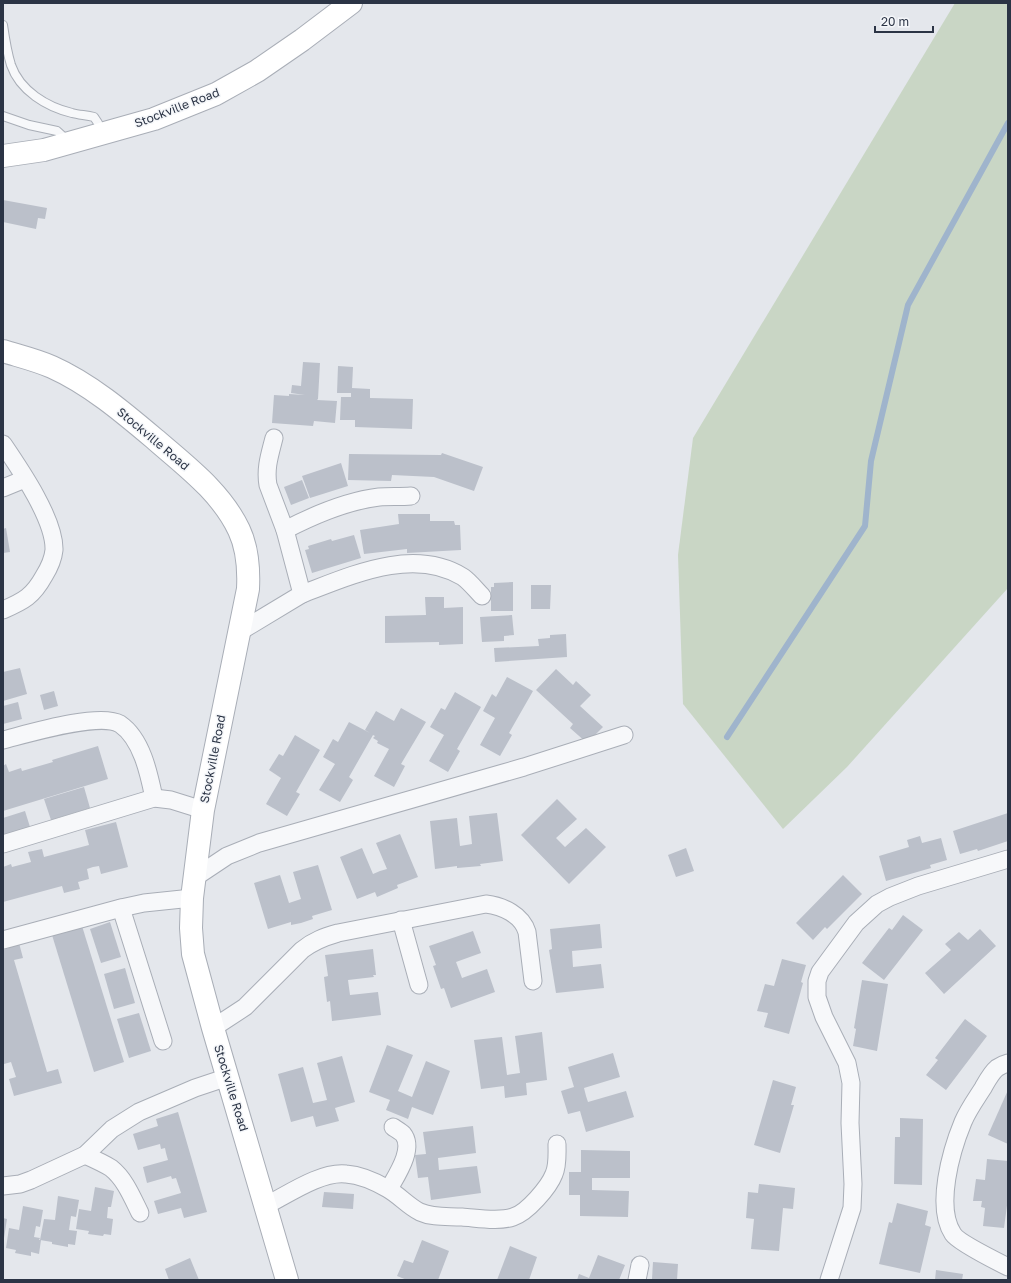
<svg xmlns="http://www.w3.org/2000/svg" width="1011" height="1283" font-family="'Golos Text',sans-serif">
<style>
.green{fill:#c9d6c5}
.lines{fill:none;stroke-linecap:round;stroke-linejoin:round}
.stream{stroke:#9fb4cc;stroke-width:6}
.building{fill:#bbc0ca}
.lane-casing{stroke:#a9aeb7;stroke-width:10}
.street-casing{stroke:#a9aeb7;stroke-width:19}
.secondary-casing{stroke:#a9aeb7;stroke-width:24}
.lane{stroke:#f7f8fa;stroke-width:8}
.street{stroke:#f7f8fa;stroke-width:17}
.secondary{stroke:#fff;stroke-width:22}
.labels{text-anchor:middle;stroke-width:3;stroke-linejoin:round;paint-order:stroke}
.street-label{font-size:12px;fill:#2b3445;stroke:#f4f6f9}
</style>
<rect width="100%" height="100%" fill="#e4e7ec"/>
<polygon class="green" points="955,3 1008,3 1008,588 847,767 783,829 683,704 678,555 693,438"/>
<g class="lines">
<polyline class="stream" points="727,737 865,526 871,461 908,305 1008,123"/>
</g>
<g class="building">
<polygon points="3,200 47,208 45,219 38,218 36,229 3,222"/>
<polygon points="303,362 320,363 318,399 317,400 337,401 335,423 314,421 313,426 272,423 274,395 289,396 289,394 305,395 291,393 292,385 301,386"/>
<polygon points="338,366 353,367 352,388 370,389 370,398 413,399 412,429 355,427 355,420 340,420 341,397 351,397 351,393 337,393"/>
<polygon points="442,453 483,467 474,491 434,477 392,475 391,481 348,480 349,454 441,455"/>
<polygon points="341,463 348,486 310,498 302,476"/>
<polygon points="302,480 309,498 291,505 284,487"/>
<polygon points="398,514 430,514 430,521 454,521 455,525 460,525 461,550 407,553 407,549 364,554 360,530 399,524"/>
<polygon points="6,528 10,552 3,553 3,529"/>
<polygon points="354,535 361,558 312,573 305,550 309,549 308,546 331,539 332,541"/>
<polygon points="513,582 513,611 491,611 491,587 494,587 494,583"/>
<polygon points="531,585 551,585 550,609 531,609"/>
<polygon points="425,597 444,597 444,608 463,607 463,644 439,645 439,642 385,643 385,616 426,615"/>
<polygon points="512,615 514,635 504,636 504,641 482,642 480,617"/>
<polygon points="566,634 567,657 495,662 494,648 539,646 538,639 550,638 550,635"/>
<polygon points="20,668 27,694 3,701 3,672"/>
<polygon points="556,669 573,685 576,681 591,695 580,706 603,727 587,743 570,728 573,724 536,690"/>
<polygon points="507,677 533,691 509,733 512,735 500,756 480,745 495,718 483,711 492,694 496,697"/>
<polygon points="54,691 58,706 44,710 40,695"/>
<polygon points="455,692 481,707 457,749 460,751 448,772 429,761 444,735 430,727 441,708 445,710"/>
<polygon points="18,702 22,719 3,724 3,706"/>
<polygon points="401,708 426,722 401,764 405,766 394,787 374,776 389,749 377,743 378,741 373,738 375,736 373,735 349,777 353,780 340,802 319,790 335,764 323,757 333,739 338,742 349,722 370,733 365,730 376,711 394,721"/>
<polygon points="295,735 320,750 296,792 300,794 287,816 266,804 281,778 269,770 279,754 283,756"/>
<polygon points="98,746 108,779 3,811 3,766 6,764 9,772 21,768 22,771 53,762 52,760"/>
<polygon points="84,787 90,808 51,820 44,799"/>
<polygon points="557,799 577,819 556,838 565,847 586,828 606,847 569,884 521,835"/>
<polygon points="25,811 30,827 3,835 3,818"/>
<polygon points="497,813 503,861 480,864 481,866 457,868 457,866 435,869 430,821 457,818 460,846 472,844 469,816"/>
<polygon points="1008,813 1008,841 978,851 977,849 960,854 953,831"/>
<polygon points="116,822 128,867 101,874 99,866 93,867 87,869 89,879 78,882 80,889 64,893 62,886 3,902 3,867 11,864 12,867 31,862 28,852 42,849 44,857 89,845 85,830"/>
<polygon points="400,834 418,877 397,885 398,888 377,897 375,892 357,899 340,857 362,848 373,874 380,871 387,869 376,843"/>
<polygon points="920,836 922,843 941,838 947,860 930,865 931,868 886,881 879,856 909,847 907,840"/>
<polygon points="686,848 694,871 676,877 668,855"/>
<polygon points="318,865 332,910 312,916 313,919 301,923 291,925 291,922 268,929 254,883 280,875 289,903 301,899 293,872"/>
<polygon points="843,875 862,894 827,929 825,927 813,940 796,923"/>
<polygon points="903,915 923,930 884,980 862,963 889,928 892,930"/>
<polygon points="110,922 121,957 101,963 90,929"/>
<polygon points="600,924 602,948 572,951 573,967 601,964 604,988 556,993 549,950 552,949 550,929"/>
<polygon points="82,926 124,1062 94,1072 52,935"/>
<polygon points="980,929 996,946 944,994 925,973 951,950 945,944 959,932 968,940"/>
<polygon points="473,931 481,953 456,962 462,978 487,969 495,992 451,1008 444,988 441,989 433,966 436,965 429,946"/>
<polygon points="19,943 23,958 14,960 47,1072 58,1069 62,1083 14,1096 9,1079 16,1077 11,1062 4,1064 3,1059 3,950 9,948 8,946"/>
<polygon points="373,949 376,975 373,975 374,977 348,980 350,995 378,992 381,1015 332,1021 330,1001 327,1002 324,977 328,976 325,955"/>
<polygon points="782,959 806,965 801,982 803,983 789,1034 764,1027 768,1013 757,1011 765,984 774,986"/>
<polygon points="125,968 135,1003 114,1009 104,974"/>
<polygon points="862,980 888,984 877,1051 853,1046 856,1029 854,1028"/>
<polygon points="139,1013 151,1051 129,1058 117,1019"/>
<polygon points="965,1019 987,1036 946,1090 926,1075 938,1060 935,1058"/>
<polygon points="542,1032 547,1080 526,1083 527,1095 505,1098 504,1086 481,1089 474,1040 502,1037 507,1075 520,1073 515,1036"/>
<polygon points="387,1045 413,1055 398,1091 412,1097 426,1061 450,1071 433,1115 412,1107 408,1119 386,1110 390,1100 369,1092"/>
<polygon points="613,1053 620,1077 584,1088 586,1096 588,1102 626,1091 634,1117 586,1132 580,1111 568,1114 561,1091 574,1087 568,1067"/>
<polygon points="342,1056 355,1102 335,1108 339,1121 316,1127 313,1116 291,1122 278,1074 303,1067 313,1103 327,1100 317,1063"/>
<polygon points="773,1080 796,1087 791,1105 794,1105 780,1153 754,1145"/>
<polygon points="1008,1090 1008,1144 988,1135"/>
<polygon points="178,1112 207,1212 184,1218 181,1208 158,1214 154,1201 181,1193 176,1178 172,1179 171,1176 147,1183 143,1167 168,1160 166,1153 165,1148 161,1149 160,1144 138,1150 133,1134 158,1126 156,1119"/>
<polygon points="900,1118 923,1119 922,1185 894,1184 895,1137 900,1137"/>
<polygon points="473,1126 476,1153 438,1158 439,1170 477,1166 481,1193 431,1200 428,1177 418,1178 415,1155 426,1154 423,1132"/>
<polygon points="581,1150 630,1151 630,1178 592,1178 592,1190 629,1191 628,1217 580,1216 580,1195 569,1195 569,1172 581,1172"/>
<polygon points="987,1159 1008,1161 1008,1198 1004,1228 983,1226 985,1208 981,1207 982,1201 973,1201 976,1179 985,1180"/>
<polygon points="759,1184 795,1188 793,1209 783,1208 779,1251 751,1249 754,1219 746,1218 748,1192 758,1193"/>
<polygon points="95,1187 114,1191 111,1207 108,1207 107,1218 113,1219 111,1235 104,1234 103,1236 88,1234 89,1231 76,1229 79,1209 91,1211"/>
<polygon points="324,1192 354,1194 353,1209 322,1207"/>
<polygon points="58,1196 79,1200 76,1217 71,1216 69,1230 77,1231 75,1245 68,1244 68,1247 52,1244 52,1242 40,1240 44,1219 55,1220"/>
<polygon points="897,1203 928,1211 925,1225 931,1227 920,1273 879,1264 889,1222 892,1223"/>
<polygon points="23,1206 43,1210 40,1227 36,1226 34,1237 40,1238 39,1240 41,1240 39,1254 31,1252 31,1256 15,1253 16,1250 6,1248 9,1228 19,1230"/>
<polygon points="3,1218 7,1219 4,1238 3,1238"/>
<polygon points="422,1240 449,1251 438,1280 407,1280 397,1276 404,1260 413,1263"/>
<polygon points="510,1246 537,1257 529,1280 497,1280"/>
<polygon points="598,1255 625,1265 619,1280 577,1280 579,1274 589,1278"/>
<polygon points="190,1258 199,1280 169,1280 165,1269"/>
<polygon points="653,1262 678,1264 677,1280 652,1279"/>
<polygon points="936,1270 963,1274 962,1280 935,1280"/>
</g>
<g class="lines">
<defs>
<g id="lane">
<path d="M3,25C5,39 7,52 11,65C20,91 47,107 72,113C79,115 86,115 94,117L98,123L102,133"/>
<polyline points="3,116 29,125 57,131 68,141"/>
</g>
<g id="street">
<path d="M3,444C20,469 55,520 54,550C53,560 49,568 44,576C33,596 24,601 3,610"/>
<polyline points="3,488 25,479"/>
<path d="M285,530C314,515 346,501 379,497C389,496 400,497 411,496"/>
<path d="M302,594C350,576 413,546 463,577C470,582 476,590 482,596"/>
<path d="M239,632L302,594L285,530L268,485C265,468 270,454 274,438"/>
<path d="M3,740C27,734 99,712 120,724C142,739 149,774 154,798"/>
<polyline points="3,844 154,798 171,800 203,810"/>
<polyline points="194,878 227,856 259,843 524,767 624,735"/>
<polyline points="121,908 163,1041"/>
<polyline points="401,920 419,985"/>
<polyline points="3,940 121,908 144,903 192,898"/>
<path d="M213,1028L245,1007L302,950C313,941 324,937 338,933L486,904C503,906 522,915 527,932L533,981"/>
<path d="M1008,1063C1004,1064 1000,1066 997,1068C991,1073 987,1081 983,1088C976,1099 968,1110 963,1122C951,1151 935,1207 953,1234C958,1242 998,1262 1008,1267"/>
<path d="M85,1155C94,1159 103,1163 111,1168C125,1179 132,1197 140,1213"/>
<polyline points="3,1186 20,1184 31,1180 85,1155 112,1129 139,1112 195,1088 228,1077"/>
<path d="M389,1189C396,1176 415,1149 403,1134C401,1132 396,1129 393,1127"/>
<path d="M265,1206C287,1195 321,1171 346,1174C360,1175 376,1182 388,1189C400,1196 408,1206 420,1212C433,1218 448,1216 462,1217C477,1218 499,1222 513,1217C527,1213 549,1187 554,1174C558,1165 557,1153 557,1144"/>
<polyline points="637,1280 640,1265"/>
<polyline points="829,1280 852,1208 853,1184 850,1123 851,1083 847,1063 824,1017 817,997 817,981 820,972 856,923 877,904 890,897 918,886 1008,859"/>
</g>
<g id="secondary">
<polyline points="3,156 44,150 154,119 216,94 257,71 302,40 351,3"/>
<path d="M3,351C19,356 36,360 52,367C90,384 124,413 156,440C187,467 221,492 239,530C248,549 249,569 248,589L203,810L192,898L191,928L193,954L213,1028L287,1280"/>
</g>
</defs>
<use href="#lane" class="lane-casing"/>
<use href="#street" class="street-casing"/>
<use href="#secondary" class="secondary-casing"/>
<use href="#lane" class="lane"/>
<use href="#street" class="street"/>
<use href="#secondary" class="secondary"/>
</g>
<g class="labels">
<g class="street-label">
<text transform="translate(177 108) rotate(-21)" y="4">Stockville Road</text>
<text transform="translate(153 439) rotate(40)" y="4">Stockville Road</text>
<text transform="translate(213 759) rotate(-79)" y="4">Stockville Road</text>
<text transform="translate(231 1088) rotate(73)" y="4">Stockville Road</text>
</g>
</g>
<rect width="1011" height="1283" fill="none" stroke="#2b3445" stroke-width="8"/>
<path d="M875 26v6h58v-6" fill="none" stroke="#2b3445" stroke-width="2"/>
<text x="881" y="26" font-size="12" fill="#2b3445" stroke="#f4f6f9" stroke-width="3" paint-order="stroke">20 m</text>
</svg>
